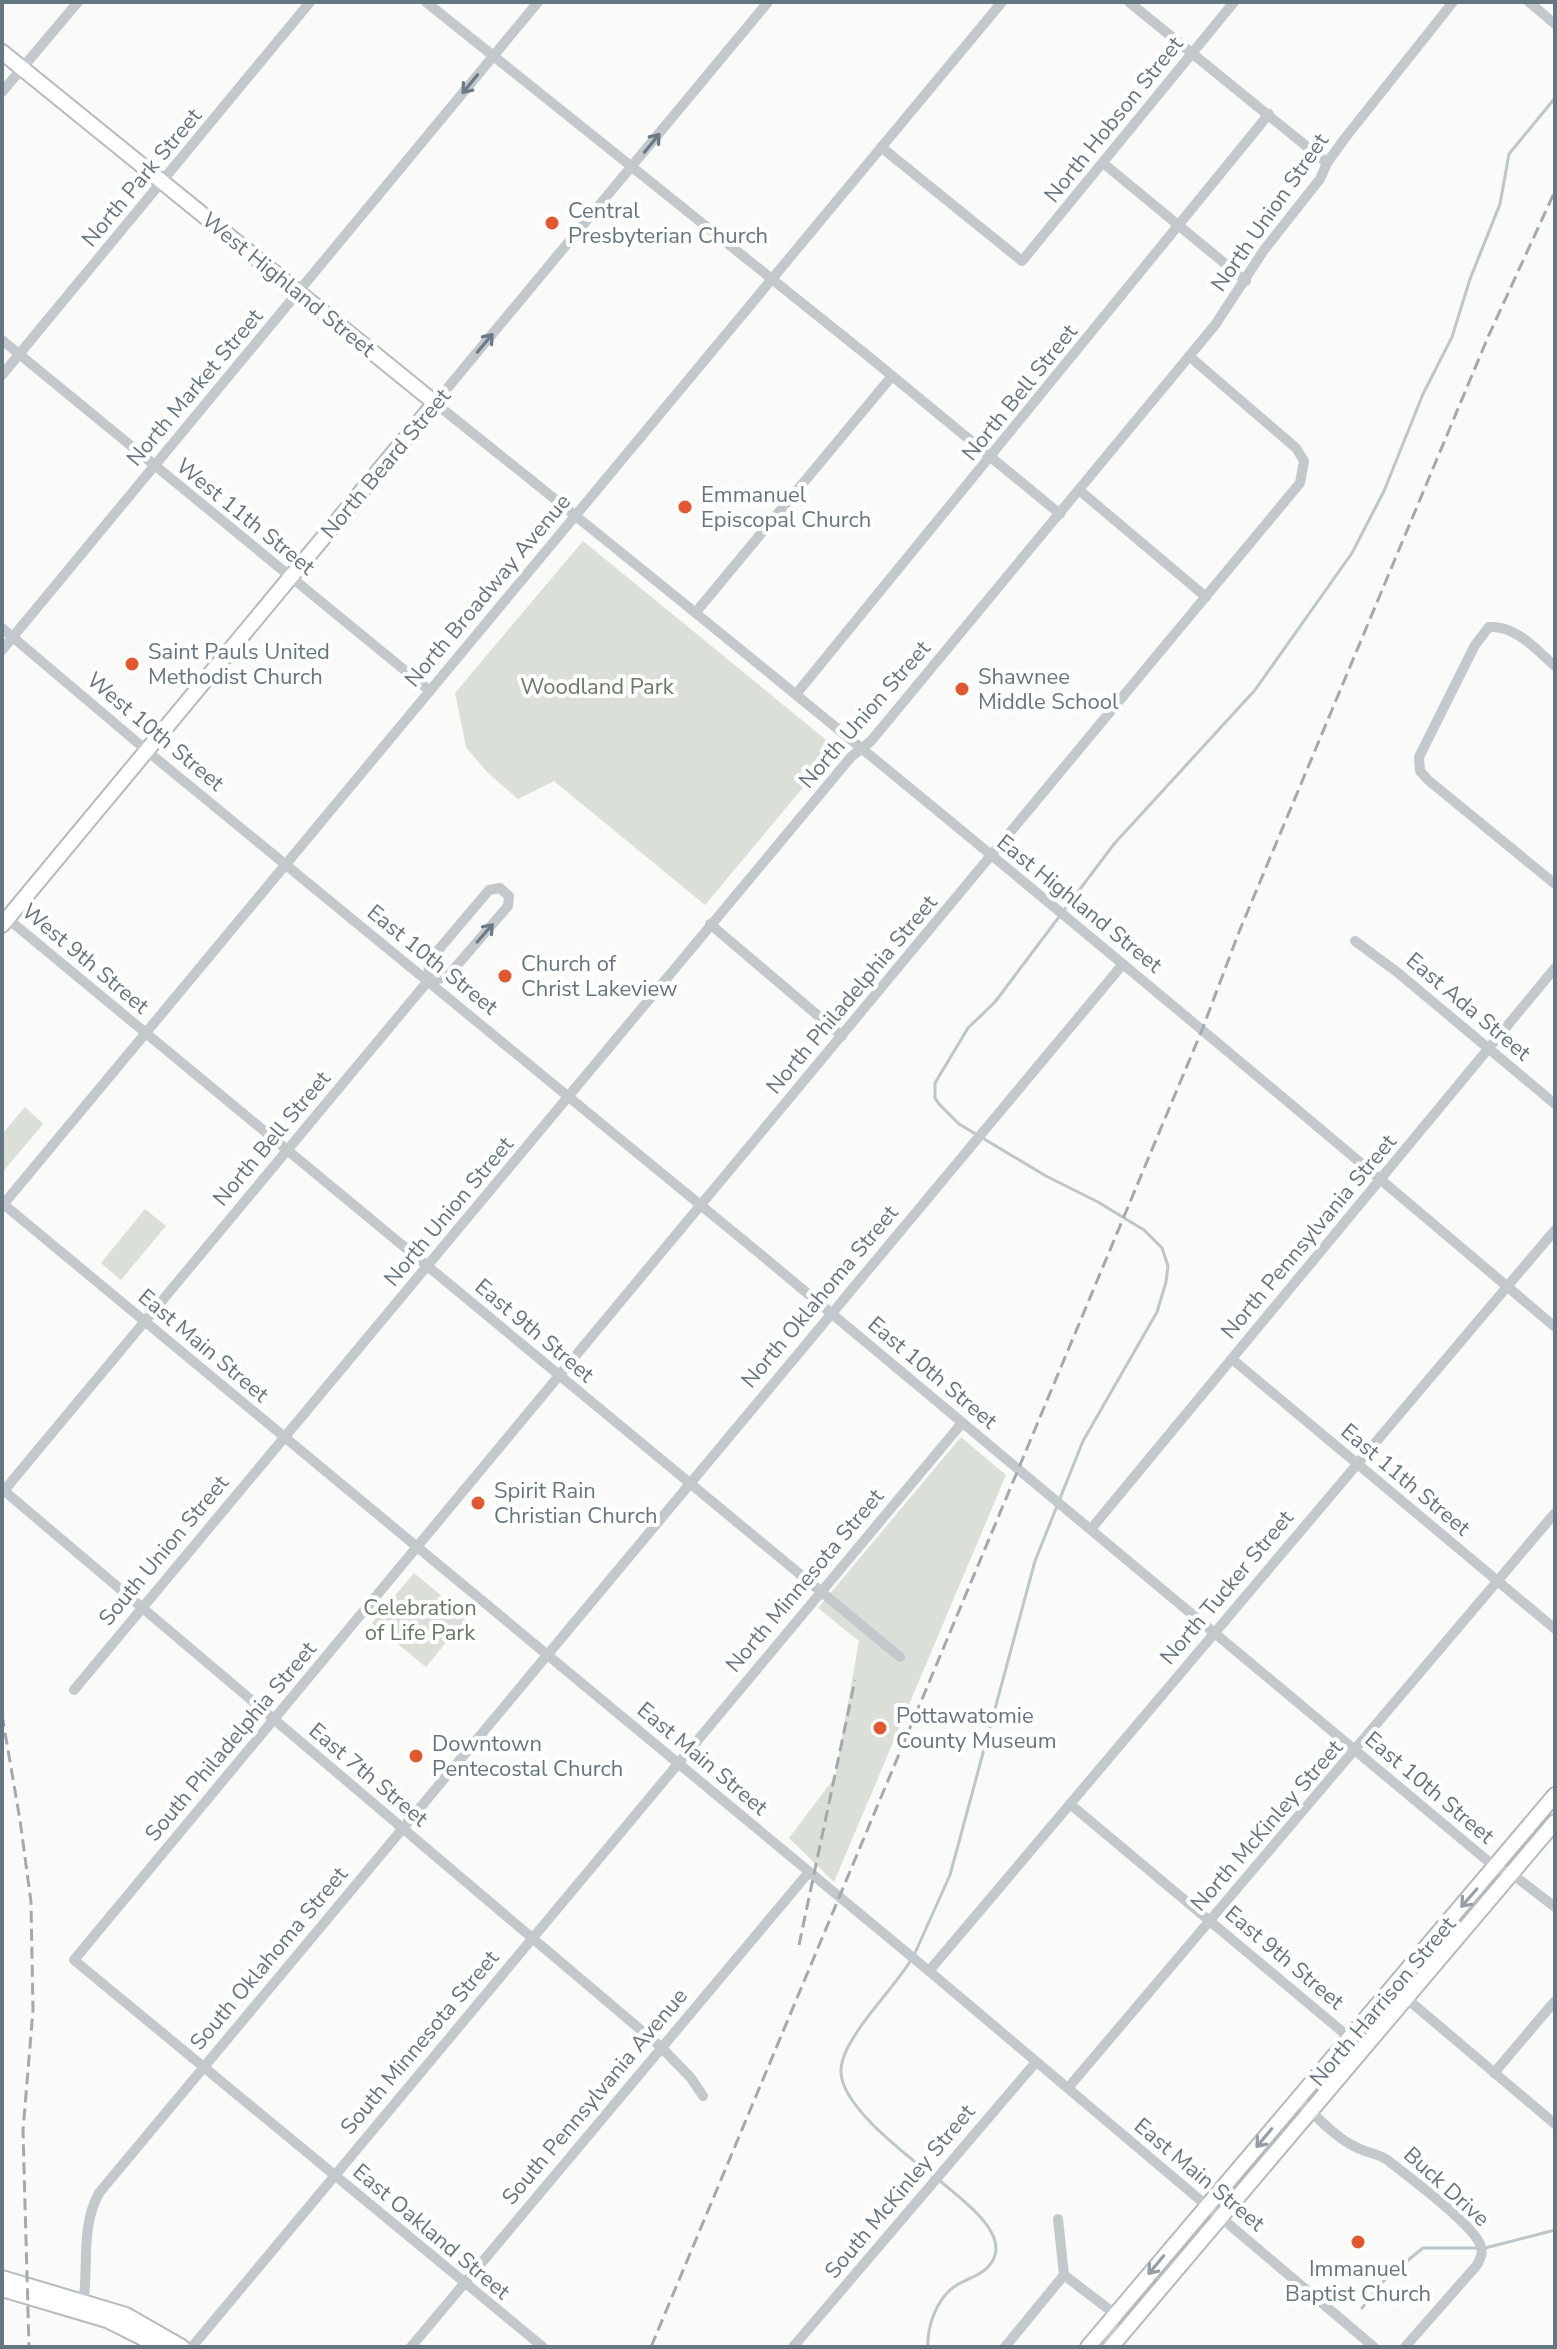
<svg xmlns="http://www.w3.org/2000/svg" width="1557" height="2349" font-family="'Nunito Sans',sans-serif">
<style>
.green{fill:#dadfd7}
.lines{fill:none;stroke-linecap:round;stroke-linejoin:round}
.stream{stroke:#bbc7cb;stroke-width:3}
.major-casing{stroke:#b5babe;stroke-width:18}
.minor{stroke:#c3c8cc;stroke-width:10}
.major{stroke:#fff;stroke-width:14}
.rail{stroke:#a2aab0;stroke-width:3;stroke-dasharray:12 6;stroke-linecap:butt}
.oneway{stroke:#6a7a87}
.oneway2{stroke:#939fa8}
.poi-dot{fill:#e4572e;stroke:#fff;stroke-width:3}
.labels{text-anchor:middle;stroke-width:8;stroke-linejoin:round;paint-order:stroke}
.street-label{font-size:22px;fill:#657683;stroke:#fff}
.poi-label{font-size:22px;fill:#657683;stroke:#fff;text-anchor:start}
.park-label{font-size:22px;fill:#687a64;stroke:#fff}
</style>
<rect width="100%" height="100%" fill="#fafaf8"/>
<g class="green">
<polygon points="583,541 836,748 705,905 554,781 518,799 487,772 466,747 455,693"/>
<polygon points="25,1107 43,1124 2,1173 2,1134"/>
<polygon points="145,1209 166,1226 121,1280 101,1263"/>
<polygon points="961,1437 1006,1475 834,1882 789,1838 835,1777 859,1641 818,1608"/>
<polygon points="414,1573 467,1617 426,1667 372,1623"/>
</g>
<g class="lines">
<g class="stream">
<polyline points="915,1953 950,1875 1035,1561 1083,1441 1157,1312 1166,1282 1168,1266 1162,1248 1144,1230 1098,1202 1046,1176 959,1124 939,1104 935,1098 935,1083 968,1028 995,1002 1114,844 1255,690 1352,553 1384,491 1423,394 1452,337 1470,279 1500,204 1509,154 1555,98"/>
<path d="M911,1960C896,1984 875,2005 859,2029C851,2041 840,2058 841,2073C843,2108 908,2156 934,2177"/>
<polyline points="1485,2248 1555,2230"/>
<polyline points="1362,2308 1386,2278 1423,2248 1478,2248"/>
<path d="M928,2347C927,2328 935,2304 950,2290C961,2280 977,2278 987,2268C1018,2238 961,2199 940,2181"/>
</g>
<defs>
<g id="major">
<polyline points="2,52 435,403 2,925"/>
<polyline points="2,2278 126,2315 182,2347"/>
<polyline points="2,2289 107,2320 161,2347"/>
<polyline points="1088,2347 1555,1795"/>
<polyline points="1111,2347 1555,1822"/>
</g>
</defs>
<use href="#major" class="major-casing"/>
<g class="minor">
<polyline points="426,2 868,356 1060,514"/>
<path d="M768,2L435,403C813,705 1186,1014 1555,1327"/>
<polyline points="1129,2 1327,163"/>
<polyline points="1529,2 1555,24"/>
<polyline points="2,92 78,2"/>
<polyline points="881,147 1022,261 1234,2"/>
<polyline points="1103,163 1246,281"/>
<polyline points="2,340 430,691"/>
<polyline points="2,375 310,2"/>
<polyline points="1079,490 1206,597"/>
<polyline points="696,612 892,376"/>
<polyline points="2,628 158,760 765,1258 1495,1867 1512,1874 1555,1907"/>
<polyline points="2,650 538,2"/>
<path d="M1555,666C1535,649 1516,625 1489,627L1475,645L1419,757L1420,771L1428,780L1555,884"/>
<polyline points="797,693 1269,114"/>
<polyline points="2,914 900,1657"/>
<polyline points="710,924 842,1036"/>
<polyline points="1355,941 1397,972 1555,1104"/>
<polyline points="2,1203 929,1971 1374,2347"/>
<polyline points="2,1206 1002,2"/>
<polyline points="1232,1359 1555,1629"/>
<polyline points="2,1489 661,2047 691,2078 703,2096"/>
<polyline points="2,1493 428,981 447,977 508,906 509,896 500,888 489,890 429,961 428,981"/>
<polyline points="1091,1529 1555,968"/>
<polyline points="74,1690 851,757 871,741 1215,325 1264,250 1320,179 1327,163 1345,138 1453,2"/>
<polyline points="1070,1804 1363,2049"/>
<polyline points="929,1971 1555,1230"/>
<polyline points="1393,1987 1555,2124"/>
<polyline points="1494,2073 1555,2001"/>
<polyline points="1068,2088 1555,1513"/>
<path d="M1298,2099C1316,2116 1337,2140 1360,2149C1371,2154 1380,2154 1390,2162C1409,2177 1477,2227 1481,2247C1483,2254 1480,2259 1477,2265L1405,2347"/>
<polyline points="1058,2219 1064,2275 1115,2314 1108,2347"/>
<path d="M83,2306C89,2268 80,2228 99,2193L1123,964"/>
<polyline points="192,2347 962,1423"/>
<polyline points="411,2347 809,1872"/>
<polyline points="543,2347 74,1960 1300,483 1304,461 1296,448 1189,356"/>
<polyline points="793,2347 1036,2062"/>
<polyline points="1005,2347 1064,2275"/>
</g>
<use href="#major" class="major"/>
<g class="rail">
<polyline points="2,1715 20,1820 31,1902 33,2010 23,2131 29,2347"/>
<polyline points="799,1945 855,1680"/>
<polyline points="651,2347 1202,1030 1239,932 1488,337 1555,191"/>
</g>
</g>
<defs><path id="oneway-shaft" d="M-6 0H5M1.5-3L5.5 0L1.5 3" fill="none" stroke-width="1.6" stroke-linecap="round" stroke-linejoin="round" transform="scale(2)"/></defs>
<g class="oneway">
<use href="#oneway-shaft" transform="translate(470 84) rotate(129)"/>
<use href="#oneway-shaft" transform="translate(652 143) rotate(-51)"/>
<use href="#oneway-shaft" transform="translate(485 343) rotate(-50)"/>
<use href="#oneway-shaft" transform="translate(485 933) rotate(-49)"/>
</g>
<g class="oneway2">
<use href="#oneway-shaft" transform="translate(1469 1898) rotate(131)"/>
<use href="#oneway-shaft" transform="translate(1264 2138) rotate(130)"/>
<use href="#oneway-shaft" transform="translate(1156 2265) rotate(130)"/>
</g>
<g class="poi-dot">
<circle cx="552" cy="223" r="8"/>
<circle cx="685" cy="507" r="8"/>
<circle cx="132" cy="664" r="8"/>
<circle cx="962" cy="689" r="8"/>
<circle cx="505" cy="976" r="8"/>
<circle cx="478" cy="1503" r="8"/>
<circle cx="880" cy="1728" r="8"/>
<circle cx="416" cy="1756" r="8"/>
<circle cx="1358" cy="2242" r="8"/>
</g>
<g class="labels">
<g class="street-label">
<text transform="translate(1113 119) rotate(-51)" y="8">North Hobson Street</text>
<text transform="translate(141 177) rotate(-50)" y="8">North Park Street</text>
<text transform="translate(1269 212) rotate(-55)" y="8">North Union Street</text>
<text transform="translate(289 284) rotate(39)" y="8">West Highland Street</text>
<text transform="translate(194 387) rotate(-50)" y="8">North Market Street</text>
<text transform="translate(1019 392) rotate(-51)" y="8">North Bell Street</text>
<text transform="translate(385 463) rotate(-50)" y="8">North Beard Street</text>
<text transform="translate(246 516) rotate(39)" y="8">West 11th Street</text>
<text transform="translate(487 590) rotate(-50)" y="8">North Broadway Avenue</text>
<text transform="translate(864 714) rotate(-49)" y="8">North Union Street</text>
<text transform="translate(156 731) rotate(40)" y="8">West 10th Street</text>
<text transform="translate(1080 903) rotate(39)" y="8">East Highland Street</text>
<text transform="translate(86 958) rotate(40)" y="8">West 9th Street</text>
<text transform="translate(433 959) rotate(39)" y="8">East 10th Street</text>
<text transform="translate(851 994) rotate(-50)" y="8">North Philadelphia Street</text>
<text transform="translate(1469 1006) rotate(40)" y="8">East Ada Street</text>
<text transform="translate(271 1138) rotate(-50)" y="8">North Bell Street</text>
<text transform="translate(448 1211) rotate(-50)" y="8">North Union Street</text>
<text transform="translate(1308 1236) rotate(-50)" y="8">North Pennsylvania Street</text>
<text transform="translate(819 1296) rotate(-50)" y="8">North Oklahoma Street</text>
<text transform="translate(535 1330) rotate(40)" y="8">East 9th Street</text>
<text transform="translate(204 1345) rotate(40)" y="8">East Main Street</text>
<text transform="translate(933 1372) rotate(40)" y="8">East 10th Street</text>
<text transform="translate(1406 1479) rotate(40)" y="8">East 11th Street</text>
<text transform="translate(163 1550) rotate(-50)" y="8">South Union Street</text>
<text transform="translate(804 1580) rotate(-50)" y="8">North Minnesota Street</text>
<text transform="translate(1226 1587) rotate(-50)" y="8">North Tucker Street</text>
<text transform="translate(230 1741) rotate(-50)" y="8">South Philadelphia Street</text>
<text transform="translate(703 1758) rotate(40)" y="8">East Main Street</text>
<text transform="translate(369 1774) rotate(40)" y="8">East 7th Street</text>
<text transform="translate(1430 1787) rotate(40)" y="8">East 10th Street</text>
<text transform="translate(1266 1825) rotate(-49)" y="8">North McKinley Street</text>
<text transform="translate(1285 1957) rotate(40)" y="8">East 9th Street</text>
<text transform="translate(268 1958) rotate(-50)" y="8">South Oklahoma Street</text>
<text transform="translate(1382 2001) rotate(-50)" y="8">North Harrison Street</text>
<text transform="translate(419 2042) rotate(-50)" y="8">South Minnesota Street</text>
<text transform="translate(594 2096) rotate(-50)" y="8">South Pennsylvania Avenue</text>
<text transform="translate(1200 2174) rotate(40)" y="8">East Main Street</text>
<text transform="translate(1447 2186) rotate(42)" y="8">Buck Drive</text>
<text transform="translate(899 2191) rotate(-50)" y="8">South McKinley Street</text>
<text transform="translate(432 2231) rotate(40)" y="8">East Oakland Street</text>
</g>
<g class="poi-label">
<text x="568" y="218">Central<tspan x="568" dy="25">Presbyterian Church</tspan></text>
<text x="701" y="502">Emmanuel<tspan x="701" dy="25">Episcopal Church</tspan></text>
<text x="148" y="659">Saint Pauls United<tspan x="148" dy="25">Methodist Church</tspan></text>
<text x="978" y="684">Shawnee<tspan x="978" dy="25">Middle School</tspan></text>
<text x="521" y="971">Church of<tspan x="521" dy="25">Christ Lakeview</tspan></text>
<text x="494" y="1498">Spirit Rain<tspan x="494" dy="25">Christian Church</tspan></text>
<text x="896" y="1723">Pottawatomie<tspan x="896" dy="25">County Museum</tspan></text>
<text x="432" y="1751">Downtown<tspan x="432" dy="25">Pentecostal Church</tspan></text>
<text x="1358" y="2276" text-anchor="middle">Immanuel<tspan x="1358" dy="25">Baptist Church</tspan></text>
</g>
<g class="park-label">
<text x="597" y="694">Woodland Park</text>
<text x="420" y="1615">Celebration<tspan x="420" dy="25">of Life Park</tspan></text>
</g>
</g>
<rect width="1557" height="2349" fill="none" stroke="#657683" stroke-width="8"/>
</svg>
